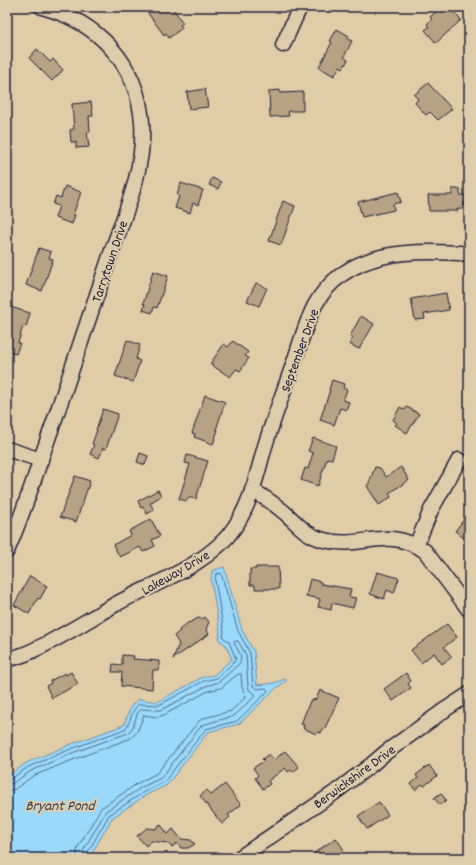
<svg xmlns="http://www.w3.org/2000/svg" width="476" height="865" font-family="Dekko,sans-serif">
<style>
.water{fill:#9ad9fb;stroke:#6a90ae}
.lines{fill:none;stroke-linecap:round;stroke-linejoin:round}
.shore{stroke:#526b88;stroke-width:1}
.building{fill:#b7a284;stroke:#22223b}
.minor-casing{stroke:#22223b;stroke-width:17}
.minor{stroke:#decdab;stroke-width:14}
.labels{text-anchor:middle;stroke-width:4;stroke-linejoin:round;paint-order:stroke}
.street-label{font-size:14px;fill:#22223b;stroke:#decdab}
.water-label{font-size:15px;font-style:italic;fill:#343d58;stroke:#decdab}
</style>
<rect width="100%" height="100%" fill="#e0cca6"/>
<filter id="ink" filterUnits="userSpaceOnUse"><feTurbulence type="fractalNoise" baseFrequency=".025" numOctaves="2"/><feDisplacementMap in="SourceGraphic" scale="8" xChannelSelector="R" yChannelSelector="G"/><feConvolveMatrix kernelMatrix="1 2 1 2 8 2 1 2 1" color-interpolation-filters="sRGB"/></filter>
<g filter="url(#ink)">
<polygon class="water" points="224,567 242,630 254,652 257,685 274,683 285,679 286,681 275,689 239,724 208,732 167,785 146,795 112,818 92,853 90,858 7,858 7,777 26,763 69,745 124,725 131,706 139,699 157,702 203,677 214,675 232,659 225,644 219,640 220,632 211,580 212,571"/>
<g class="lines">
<g class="shore">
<path d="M7,780L11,779L28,767L71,749L125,729C132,721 130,711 139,704L159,705L204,681L217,678L234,662L236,659L229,642L223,637L224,632L215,580L216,574L221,573L238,631L250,653L253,686L257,689L266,688L268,691L237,721L206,729L164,782L144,792L109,815L88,852L87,858"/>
<path d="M7,785L13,783L31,771L72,753L128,733C136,727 134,715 141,709L156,710H161L206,686L219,682L240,663L241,656L234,643L235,641H238L246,655L248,687L250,691L255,694V696L234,716L202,725L161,778L142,787L106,811L84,849L82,858"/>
<polyline points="7,791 15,789 33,776 75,759 131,738 137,732 144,715 157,717 164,715 208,691 221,688 238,674 241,674 242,687 246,697 231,711 204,718 199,721 157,773 138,783 101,808 78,847 76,858"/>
</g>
</g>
<g class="building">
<polygon points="154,7 163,7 166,11 172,7 183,23 180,25 182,28 169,38 166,33 164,35 147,12"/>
<polygon points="441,7 449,7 461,20 436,43 425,30 429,27 427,24 432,19 430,17"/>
<polygon points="337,29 349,36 347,39 352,41 344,57 348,60 343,68 340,66 334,76 319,67 332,42 330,41"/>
<polygon points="37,49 50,62 53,59 63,70 52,81 29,58"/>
<polygon points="428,83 452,109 438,120 430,112 426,115 415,103 418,99 414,95"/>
<polygon points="205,89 208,107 189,109 187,92"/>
<polygon points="280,90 280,93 303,92 303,111 288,111 289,116 270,117 269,91"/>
<polygon points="91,102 93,116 89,116 90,132 87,132 89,147 76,148 76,142 71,142 70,130 74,129 72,104"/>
<polygon points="212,178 221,182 218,189 209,185"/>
<polygon points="181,183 203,190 198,205 193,203 190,213 175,208 179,196 177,195"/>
<polygon points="65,186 81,192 73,215 75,215 72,224 55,218 59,206 53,204 56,196 61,198"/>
<polygon points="452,189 460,189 460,195 469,195 469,203 464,203 464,209 457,209 457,211 429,211 428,195 452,195"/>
<polygon points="398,192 401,202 393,204 394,210 362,217 358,202"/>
<polygon points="283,201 295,206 281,245 269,241"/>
<polygon points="39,248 51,252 49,258 53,259 42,291 26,285"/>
<polygon points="153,271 168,276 157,308 154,307 152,313 143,310 145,304 143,304"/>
<polygon points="256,283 267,288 259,306 247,301"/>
<polygon points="446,293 449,310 424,314 425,319 415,320 411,299"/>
<polygon points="7,306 30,313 26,327 23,326 18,343 20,343 16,354 7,351"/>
<polygon points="361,316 374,324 359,349 349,344 353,338 350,336"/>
<polygon points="127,340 140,345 136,359 140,361 133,382 115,376"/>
<polygon points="233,341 248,352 245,356 249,358 240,371 236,369 230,377 210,364 224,344 228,347"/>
<polygon points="332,380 344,384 343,388 347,390 343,400 349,402 346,410 340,408 334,425 320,420 330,390 329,390"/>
<polygon points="205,395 225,402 216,430 218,430 213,444 194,437 195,434 192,433"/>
<polygon points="400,407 405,410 407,407 419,414 407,433 395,425 397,423 393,420"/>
<polygon points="103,409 118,414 106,449 103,448 99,458 90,454 94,445 92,444 97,430 96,430"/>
<polygon points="313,438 336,446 332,459 327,458 318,486 301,480 305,468 308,469 313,453 308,451"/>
<polygon points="140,453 148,456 145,465 137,462"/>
<polygon points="187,455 208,461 196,499 188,497 187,501 179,499 190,464 185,463"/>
<polygon points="375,467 380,468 386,477 401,467 409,480 389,493 391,497 379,505 367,486 369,483"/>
<polygon points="75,476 90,481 76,522 60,517"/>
<polygon points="158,490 161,496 150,503 154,510 147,514 143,507 141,508 138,501"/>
<polygon points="469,513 469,542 455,531"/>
<polygon points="151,519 160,536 152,540 155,546 143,552 140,547 120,557 113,545 131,535 129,531"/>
<polygon points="256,567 278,567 279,589 255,589 255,585 250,585 250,569 256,569"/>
<polygon points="377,572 399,578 394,593 387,590 384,599 370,594"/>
<polygon points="30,576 47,586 40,599 38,598 29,614 14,605"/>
<polygon points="310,579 321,582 321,584 351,589 349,597 356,598 353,608 332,603 331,610 318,607 320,599 306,596"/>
<polygon points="205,617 209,622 206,629 209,634 173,659 179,644 174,636 180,631 179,630 189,622 189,623 198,618 202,619"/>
<polygon points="447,624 457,637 444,647 452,657 442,664 434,653 421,663 411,650"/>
<polygon points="122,655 134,656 133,659 159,661 159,670 153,670 152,689 121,686 122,672 112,672 113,664 122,665"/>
<polygon points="71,672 78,684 52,698 46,686 51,683 50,681 65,673 66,675"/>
<polygon points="406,673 411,681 408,684 411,688 393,701 384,689"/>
<polygon points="320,690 339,698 324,730 322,729 321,733 317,732 316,734 303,728 304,725 301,724 310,701 316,699"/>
<polygon points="285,751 299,767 293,772 291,770 288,772 285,768 268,781 270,784 263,789 255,778 258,775 253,768 264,761 262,759 269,754 274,760"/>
<polygon points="429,765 437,776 424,786 422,784 415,790 411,784 418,778 416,775"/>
<polygon points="225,784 241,805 228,815 230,817 222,824 200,796 207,790 211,795"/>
<polygon points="441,793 446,800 440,805 434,798"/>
<polygon points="379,802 388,815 367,829 358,816"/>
<polygon points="160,824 168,834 173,829 181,839 191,840 195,844 188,848 181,848 177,843 172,847 167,843 151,841 146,846 137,836 147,828 156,829"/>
<polygon points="336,838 344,850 333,858 317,858 314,853"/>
</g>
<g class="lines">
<defs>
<g id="minor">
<polyline points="283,45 300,7"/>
<polyline points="7,449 41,460"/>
<path d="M252,490C264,497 275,504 285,513C298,524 306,536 324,540C363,550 386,525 425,551L469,610"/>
<polyline points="416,546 431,510 459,460"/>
<path d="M7,551C21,519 32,486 43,453C60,405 76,357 92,309C100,287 107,264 115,242C129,204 145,163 142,122C137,63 98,22 42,7"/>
<path d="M7,659C22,657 34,650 48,643C71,631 93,617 116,604C154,583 209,565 234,528C251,504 257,474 265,446C274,417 285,388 295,359C301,341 306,322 315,305C346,249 413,249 469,254"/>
<polyline points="239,858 334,793 371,765 385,753 446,709 469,694"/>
</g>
</defs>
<use href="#minor" class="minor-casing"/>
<use href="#minor" class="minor"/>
</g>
</g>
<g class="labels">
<g class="street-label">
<text transform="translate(109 261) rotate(-71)" y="5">Tarrytown Drive</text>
<text transform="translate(299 350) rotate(-70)" y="5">September Drive</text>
<text transform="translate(175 572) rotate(-30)" y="5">Lakeway Drive</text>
<text transform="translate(354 776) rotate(-36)" y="5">Berwickshire Drive</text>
</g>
<g class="water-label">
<text x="60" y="810">Bryant Pond</text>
</g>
</g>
<rect width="476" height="865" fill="none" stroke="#decdab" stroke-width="24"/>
<rect x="12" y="12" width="452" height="841" fill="none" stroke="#22223b" stroke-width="1.5" filter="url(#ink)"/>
</svg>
